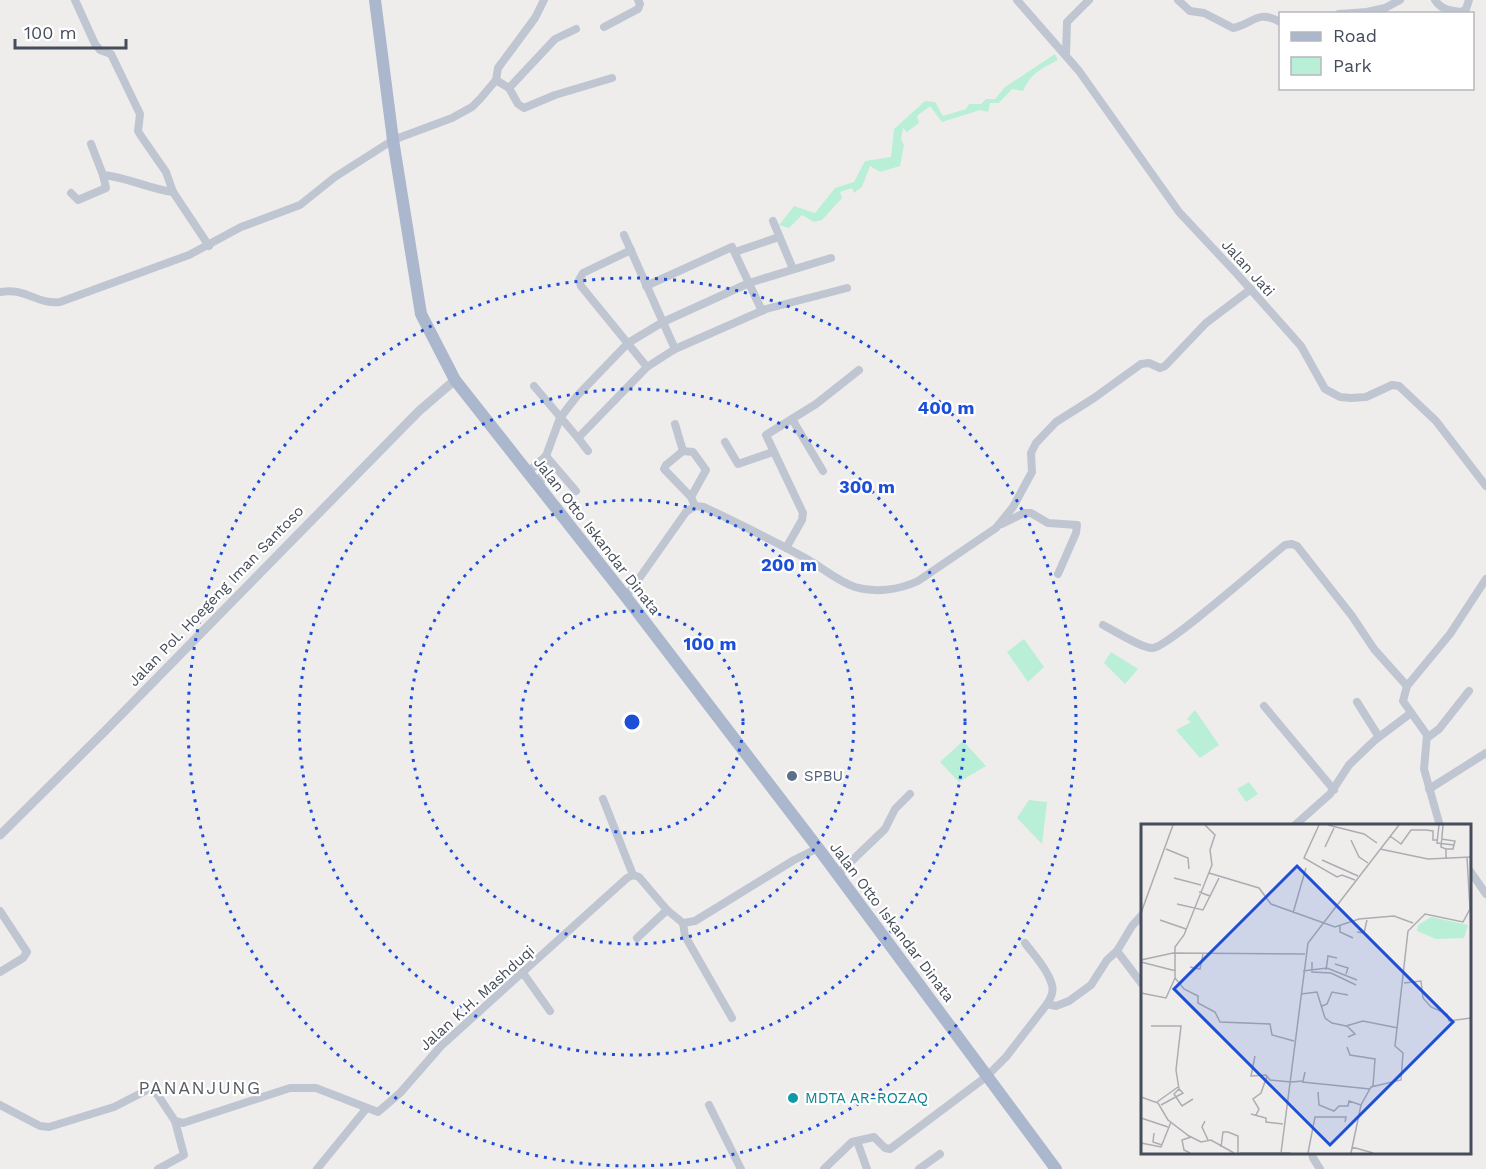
<svg xmlns="http://www.w3.org/2000/svg" width="1486" height="1169" font-family="'Work Sans',sans-serif">
<style>
.green{fill:#b9efd6}
.lines{fill:none;stroke-linecap:round;stroke-linejoin:round}
.minor{stroke:#bfc6d2;stroke-width:8}
.tertiary{stroke:#bfc6d2;stroke-width:9}
.primary{stroke:#abb7cd;stroke-width:12}
.ring{fill:none;stroke:#1d4ed8;stroke-width:3;stroke-dasharray:3 6}
.service-dot{fill:#5c6f8a;stroke:#fff;stroke-width:2}
.culture-dot{fill:#0f9aa8;stroke:#fff;stroke-width:2}
.labels{text-anchor:middle;stroke-width:4.5;stroke-linejoin:round;paint-order:stroke}
.street-label{font-size:15px;fill:#454d5a;stroke:#fff}
.service-label{font-size:15px;fill:#4e5e75;stroke:#fff;text-anchor:start}
.culture-label{font-size:15px;fill:#0d838f;stroke:#fff;text-anchor:start}
.quarter-label{font-size:18px;letter-spacing:1.5px;fill:#595c62;stroke:#fff}
.inset-road{fill:none;stroke:#abadb2;stroke-width:1.5}
.view{fill:#1d4ed8;fill-opacity:0.15;stroke:#1d4ed8;stroke-width:3}
.inset-edge{fill:none;stroke:#454d5a;stroke-width:3}
.centre{fill:#1d4ed8;stroke:#fff;stroke-width:3}
.ring-label{font-size:18px;text-anchor:middle;font-weight:bold;fill:#1d4ed8;stroke:#fff;stroke-width:4.5;stroke-linejoin:round;paint-order:stroke}
</style>
<rect width="100%" height="100%" fill="#efedec"/>
<g class="green">
<path d="M1055,54L1058,60C1041,69 1032,72 1023,91L1012,89L999,103H990L988,112L980,110L942,122L930,106L917,116L919,123L907,132L903,128L901,139L904,145L900,166L880,172L870,166L862,187L854,193L852,188L840,192L842,198L822,220L814,222L802,215L789,228L779,225L794,206L815,213L835,188L854,182L865,161L891,157L894,129L925,101L935,102L943,116L966,109L969,104H981L986,99H995L1005,87Z"/>
<polygon points="1024,639 1044,667 1028,682 1007,652"/>
<polygon points="1111,652 1138,669 1125,684 1104,663"/>
<polygon points="1195,710 1219,745 1200,758 1176,730 1191,722 1187,719"/>
<polygon points="963,741 986,766 959,782 940,762"/>
<polygon points="1249,782 1258,794 1246,802 1237,789"/>
<polygon points="1029,800 1047,802 1042,844 1017,818"/>
</g>
<g class="lines">
<g class="minor">
<polyline points="75,0 95,44 100,50 111,54 140,114 138,131 141,136 166,172 173,192 209,246"/>
<polyline points="1017,0 1079,71 1179,212 1237,274 1301,346 1325,389 1340,397 1351,398 1366,397 1392,385 1399,386 1436,421 1486,486"/>
<path d="M1178,0L1190,11L1204,13L1233,28C1253,24 1257,9 1280,22"/>
<path d="M1435,0C1441,10 1451,11 1462,12L1466,9L1469,0"/>
<polyline points="1339,14 1367,12 1385,8 1400,0"/>
<polyline points="604,27 638,9 640,4 638,0"/>
<polyline points="1066,55 1067,22 1089,0"/>
<polyline points="496,80 509,88 518,104 524,108 555,95 612,78"/>
<polyline points="509,88 555,39 576,29"/>
<polyline points="91,144 103,175"/>
<path d="M71,193L78,200L106,188L103,175C127,177 149,189 173,192"/>
<polyline points="773,221 793,269"/>
<polyline points="624,235 675,349"/>
<polyline points="631,250 583,273 579,280 581,286 647,367"/>
<polyline points="735,252 779,237"/>
<polyline points="646,286 732,247 762,311"/>
<path d="M0,292C26,287 37,305 60,302L189,255L241,227L300,205L335,177L393,140L452,118L472,107L480,99L496,80L498,68L535,18L544,0"/>
<polyline points="534,386 578,438 647,367 675,349 766,309 847,288"/>
<polyline points="792,419 823,471"/>
<polyline points="675,424 683,451"/>
<polyline points="578,438 588,451"/>
<polyline points="725,442 738,464 773,452"/>
<polyline points="546,456 576,491"/>
<polyline points="528,472 546,456 560,418 577,396 628,343 663,322 749,283 831,258"/>
<polyline points="540,486 545,457"/>
<polyline points="691,497 706,470 693,452 683,451 666,465 664,469 691,497 695,506"/>
<polyline points="1002,524 1024,513 1031,513 1048,523 1077,525 1076,533 1058,574"/>
<polyline points="786,548 802,520 803,513 766,435 816,404 859,370"/>
<path d="M626,597L686,512L695,506L704,507C739,524 773,540 807,559C823,568 837,581 855,587C875,593 899,590 918,581L996,528L1013,507L1032,472L1031,453L1036,443L1056,422L1094,398L1141,364L1149,363L1160,368L1165,366L1206,323L1251,289"/>
<path d="M1103,625C1113,630 1143,649 1153,648C1169,646 1265,561 1285,545L1292,544L1297,546L1352,616L1374,649L1407,686"/>
<polyline points="1357,702 1379,737"/>
<polyline points="1264,706 1334,790"/>
<polyline points="1427,738 1439,729 1469,691"/>
<polyline points="1429,789 1486,753"/>
<polyline points="603,799 633,875"/>
<polyline points="1294,826 1330,794 1349,765 1375,740 1411,713"/>
<polyline points="1440,826 1424,769 1427,735 1403,701 1407,686 1450,634 1486,579"/>
<polyline points="1470,871 1486,894"/>
<polyline points="838,874 885,829 895,809 910,794"/>
<polyline points="0,911 27,952 23,958 0,972"/>
<polyline points="683,923 685,936 732,1018"/>
<polyline points="637,938 667,910"/>
<polyline points="1117,951 1142,984"/>
<polyline points="523,973 550,1011"/>
<polyline points="1047,1004 1056,1006 1069,1001 1091,985 1107,960 1117,951 1132,926 1142,915"/>
<polyline points="0,1105 40,1126 49,1127 114,1107 149,1089 157,1094 175,1121 183,1123 290,1088 316,1088 378,1112 400,1093 441,1046 627,878 633,875 639,877 667,910 683,923 695,921 794,860 818,848"/>
<polyline points="709,1105 741,1169"/>
<polyline points="857,1141 867,1169"/>
<polyline points="1312,1152 1313,1158 1320,1169"/>
<polyline points="158,1169 184,1155 175,1121"/>
<polyline points="317,1169 366,1109"/>
<path d="M824,1169L852,1142L874,1137L885,1148L890,1149L986,1077L1006,1057L1047,1004C1051,998 1054,992 1052,985C1048,970 1034,955 1025,943"/>
<polyline points="919,1169 940,1154"/>
</g>
<polyline class="tertiary" points="0,835 105,731 419,411 455,380"/>
<polyline class="primary" points="375,0 393,140 421,314 455,380 626,597 818,848 1056,1169"/>
</g>
<g class="ring">
<circle cx="632" cy="722" r="111"/>
<circle cx="632" cy="722" r="222"/>
<circle cx="632" cy="722" r="333"/>
<circle cx="632" cy="722" r="444"/>
</g>
<circle class="service-dot" cx="792" cy="776" r="6"/>
<circle class="culture-dot" cx="793" cy="1098" r="6"/>
<g class="labels">
<g class="street-label">
<text transform="translate(1248 268) rotate(48)" y="5">Jalan Jati</text>
<text transform="translate(597 536) rotate(52)" y="5">Jalan Otto Iskandar Dinata</text>
<text transform="translate(216 596) rotate(-46)" y="5">Jalan Pol. Hoegeng Iman Santoso</text>
<text transform="translate(892 922) rotate(53)" y="5">Jalan Otto Iskandar Dinata</text>
<text transform="translate(477 998) rotate(-42)" y="5">Jalan K.H. Mashduqi</text>
</g>
<g class="service-label">
<text x="804" y="781">SPBU</text>
</g>
<g class="culture-label">
<text x="805" y="1103">MDTA AR-ROZAQ</text>
</g>
<g class="quarter-label">
<text x="200" y="1094">PANANJUNG</text>
</g>
</g>
<g transform="translate(1141 824)">
<rect width="330" height="330" fill="#efedec"/>
<path d="M290,93L327,101L323,114L295,115L276,107L277,101Z" fill="#b9efd6"/>
<path class="inset-road" d="M64,1L74,11L69,26L71,41L43,111L34,123V154L43,165L57,172V179L74,188L79,198L129,200L131,211L153,217M178,1L163,34L196,53L201,51L214,56M187,1L223,10L236,19M298,1L296,19L313,21M302,1L300,23L305,25V34M249,12L260,20L270,6H285L292,7V16H296M300,15L314,17L312,25H305M210,16L218,33L227,39M184,23L193,4M25,25L47,34L48,45M239,25L287,35L330,33M181,36L217,52M68,49L118,64L130,80L194,103L218,95L253,92L272,99M33,54L60,61M58,68L69,72L78,54M36,80L62,86L69,72M0,89L32,1M152,89L165,44M19,96L45,105M199,102V108L212,114M216,108L223,109L226,96M0,136L32,129L164,130M0,138L35,147M171,138V148L190,149L215,161M194,140L207,144L205,150M49,143L59,145L62,130M185,146L187,132L196,134M162,147L186,144L216,156M263,159L280,157L282,174L290,183L306,190L308,197L330,194M0,169L25,174L34,154M160,170L176,168L184,194L191,199L205,202L222,197L257,204M181,182L186,180L191,168L207,171M10,202H40L35,246L38,265L33,270L41,282L52,275M206,202L214,210L207,213M206,223L209,231L234,235L232,262M114,232L110,252L125,251L129,256L150,258L162,257L164,248M161,258L229,265M177,268L178,281L193,287L198,282H207L208,277L220,281M0,273L17,279L27,296L48,312L60,318L70,316L93,329M16,278L37,263M20,281L42,269L38,265M110,290L125,294V298L142,300M115,291L118,285L112,275L120,269L126,252M0,294L27,303M64,297L61,303L67,316M87,308L97,312V329M13,309L12,318L21,321M0,319L20,323L30,298M80,323L82,308H87M211,323L232,329M49,329L43,326L41,316L50,313M99,329H149M140,329L167,119L258,1M167,329L174,293H205L204,298M210,329L220,281L230,263L260,256L262,229L254,222L267,107L284,90L322,98L329,85L326,33"/>
<path class="view" d="M156,42L312,198L189,321L33,165Z"/>
<rect width="330" height="330" class="inset-edge"/>
</g>
<circle cx="632" cy="722" r="9" class="centre"/>
<g class="ring-label">
<text x="946" y="414">400 m</text>
<text x="867" y="493">300 m</text>
<text x="789" y="571">200 m</text>
<text x="710" y="650">100 m</text>
</g>
<rect x="1279" y="12" width="195" height="78" fill="#ffffff" stroke="#b5b8bd" stroke-width="1.5"/>
<rect x="1291" y="32" width="30" height="9" fill="#abb7cd" stroke="#b5b8bd" stroke-width="1.5"/>
<text x="1333" y="42" font-size="18" fill="#454d5a">Road</text>
<rect x="1291" y="57" width="30" height="18" fill="#b9efd6" stroke="#b5b8bd" stroke-width="1.5"/>
<text x="1333" y="72" font-size="18" fill="#454d5a">Park</text>
<path d="M15 39v9h111v-9" fill="none" stroke="#454d5a" stroke-width="3"/>
<text x="24" y="39" font-size="18" fill="#454d5a" stroke="#ffffff" stroke-width="4.5" paint-order="stroke">100 m</text>
</svg>
